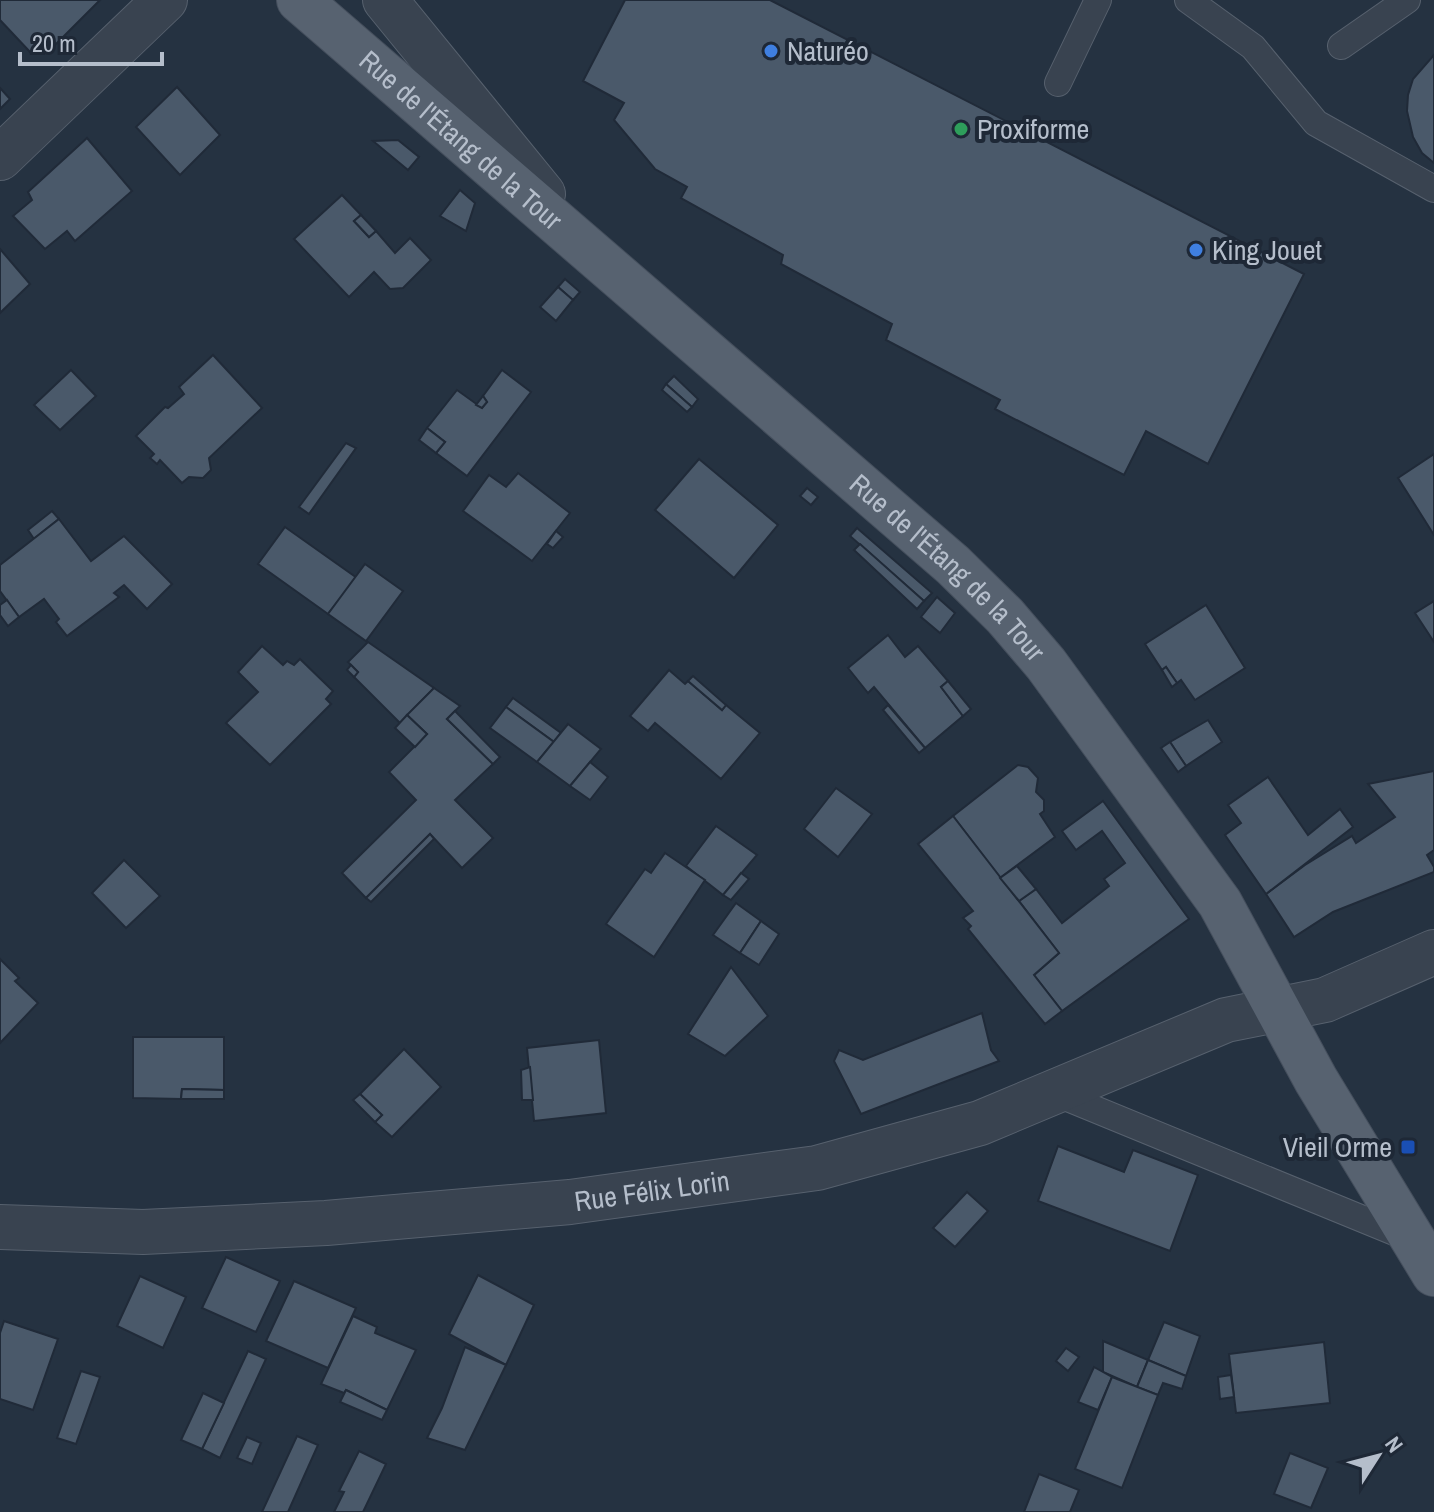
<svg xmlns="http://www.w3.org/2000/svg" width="1434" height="1512" font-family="'Archivo Narrow',sans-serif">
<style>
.building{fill:#4a596a;stroke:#202a38;stroke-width:2}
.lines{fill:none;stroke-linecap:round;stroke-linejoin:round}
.service-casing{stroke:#57616e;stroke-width:28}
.minor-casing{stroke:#57616e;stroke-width:46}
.primary-casing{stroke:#454f5d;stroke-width:46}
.service{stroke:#394350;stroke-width:26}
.minor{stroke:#394350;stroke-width:44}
.primary{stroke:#576270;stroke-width:44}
.shop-dot{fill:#3f7fe0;stroke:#1e2836;stroke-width:3}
.leisure-dot{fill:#2e9e5b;stroke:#1e2836;stroke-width:3}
.transit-dot{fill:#1a4fb4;stroke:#1e2836;stroke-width:3}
.labels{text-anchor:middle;stroke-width:8;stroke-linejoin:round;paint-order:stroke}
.poi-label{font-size:28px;fill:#b5becb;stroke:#1e2836;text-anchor:start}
.street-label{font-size:28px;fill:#b5becb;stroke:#1e2836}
</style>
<rect width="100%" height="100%" fill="#253241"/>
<g class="building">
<polygon points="0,0 100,0 51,49 44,41 31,53 0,20"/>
<polygon points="625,0 770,0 1304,274 1208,464 1146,431 1124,475 995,409 1000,400 886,340 892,324 781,264 783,255 681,198 687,187 655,169 614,120 624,103 583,81"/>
<polygon points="1434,55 1434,163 1422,153 1413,137 1407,111 1408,95 1413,79"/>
<polygon points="177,87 220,135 180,175 136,127"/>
<polygon points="0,88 10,99 0,109"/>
<polygon points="87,138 132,191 75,241 67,231 45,249 13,216 32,200 28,192"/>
<polygon points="398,140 419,157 408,170 373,141"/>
<polygon points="460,190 475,203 466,231 440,216"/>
<polygon points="342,195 361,215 354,221 369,237 376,231 395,253 410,238 431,260 403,288 390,289 374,272 349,297 294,239"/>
<polygon points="361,215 376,231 369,237 354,221"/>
<polygon points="0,249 30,284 0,313"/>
<polygon points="565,279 580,292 573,300 558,287"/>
<polygon points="558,287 573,300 556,321 540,307"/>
<polygon points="213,355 262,408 209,458 211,470 203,478 189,477 182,483 160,460 157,464 150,458 154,454 136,436 165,407 168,408 184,394 179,387"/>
<polygon points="71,370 96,396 60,430 34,405"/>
<polygon points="502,370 531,392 467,476 436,453 445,442 427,428 457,390 482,408 487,402 483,396"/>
<polygon points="674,376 698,399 692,407 666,384"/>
<polygon points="666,384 692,407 687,412 662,390"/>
<polygon points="483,396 487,402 482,408 476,405"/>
<polygon points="427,428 445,442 436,453 419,440"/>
<polygon points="346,443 356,448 309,514 299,507"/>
<polygon points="1434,454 1434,535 1398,478"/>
<polygon points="699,459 778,525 734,578 655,510"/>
<polygon points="518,473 570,513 532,561 463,511 489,475 506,487"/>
<polygon points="807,488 818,497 811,505 800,496"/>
<polygon points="52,511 59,519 34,539 28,530"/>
<polygon points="59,519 91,561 124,536 172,584 147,609 124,585 114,593 119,597 67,636 56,622 59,619 44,599 19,617 0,591 0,565"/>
<polygon points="285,527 357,578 328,614 258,564"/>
<polygon points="857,528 932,593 924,601 850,536"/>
<polygon points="556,531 563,537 553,548 547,544"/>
<polygon points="860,544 924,601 917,609 854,550"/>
<polygon points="365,564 403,591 366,641 328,614"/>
<polygon points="937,597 955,613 940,633 921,617"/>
<polygon points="7,600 19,617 8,626 0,615 0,605"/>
<polygon points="1434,601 1434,642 1415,613"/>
<polygon points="1206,605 1245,668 1195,700 1181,680 1177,683 1166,667 1162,670 1145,644"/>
<polygon points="888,635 905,657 918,646 948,681 941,687 963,716 925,748 874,687 868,693 848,668"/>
<polygon points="368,642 434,688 400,723 354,677 358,672 348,662"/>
<polygon points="262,646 283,665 287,661 294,665 300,659 333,691 326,699 331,704 270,765 226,723 258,692 238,672"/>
<polygon points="351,665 358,672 354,677 347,670"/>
<polygon points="1166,667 1177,683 1172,687 1162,670"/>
<polygon points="669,670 685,684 688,681 722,710 726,705 760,733 721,779 655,723 648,731 630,716"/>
<polygon points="693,676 726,705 722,710 688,681"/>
<polygon points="948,681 971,709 963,716 941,687"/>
<polygon points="434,688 460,706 447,719 493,764 455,800 493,838 462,868 430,834 366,898 342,873 416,800 389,772 427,734 407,715"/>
<polygon points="513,698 561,733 554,742 506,707"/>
<polygon points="888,705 925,748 919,753 883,710"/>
<polygon points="506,707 554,742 537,762 490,728"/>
<polygon points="455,711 500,757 493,764 447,719"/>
<polygon points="407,715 427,734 415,747 395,728"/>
<polygon points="1208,720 1222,742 1186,766 1170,742"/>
<polygon points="568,724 601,749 570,786 537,762"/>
<polygon points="1170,742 1186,766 1178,772 1161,748"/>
<polygon points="590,762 608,777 590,800 570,786"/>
<polygon points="1018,765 1028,767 1038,778 1036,792 1044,800 1044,811 1040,814 1055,837 1000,878 953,816"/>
<polygon points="1434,771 1434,850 1427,855 1434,867 1434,872 1333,912 1294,937 1266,894 1305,865 1352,836 1356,843 1395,817 1368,784"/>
<polygon points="1268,777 1308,835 1340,809 1353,827 1266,894 1225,835 1241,823 1228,805"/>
<polygon points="836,788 872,814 838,857 804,829"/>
<polygon points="1103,801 1189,919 1062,1011 1034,975 1059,953 1019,901 1036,889 1062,923 1109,886 1104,879 1125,863 1102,831 1076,850 1062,831"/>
<polygon points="953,816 1059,953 1034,975 1062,1011 1045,1024 968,929 971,926 963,918 973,911 918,844"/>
<polygon points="716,826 757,855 723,895 686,866"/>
<polygon points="430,834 434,839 371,902 366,898"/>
<polygon points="665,853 705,880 654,957 606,924 645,869 651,873"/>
<polygon points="124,860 160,896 126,928 92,893"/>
<polygon points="1017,866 1036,889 1019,901 1000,878"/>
<polygon points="741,873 749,879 731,900 723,895"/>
<polygon points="736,903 761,921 740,953 713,935"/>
<polygon points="761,921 779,934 759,965 740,953"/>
<polygon points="0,959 19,978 15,981 38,1003 0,1043"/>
<polygon points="731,967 768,1016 725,1056 688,1034"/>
<polygon points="982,1013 991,1050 999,1061 861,1114 834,1061 839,1050 863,1060"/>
<polygon points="133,1037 224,1037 224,1090 182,1089 181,1099 133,1098"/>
<polygon points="599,1040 606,1113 534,1121 527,1048"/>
<polygon points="404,1049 441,1087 392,1137 375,1122 382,1115 360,1094"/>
<polygon points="530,1067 533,1100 522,1100 521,1070"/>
<polygon points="182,1089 224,1090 224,1099 181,1099"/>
<polygon points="360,1094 382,1115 375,1122 353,1100"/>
<polygon points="1058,1146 1124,1172 1133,1150 1198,1175 1170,1251 1038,1201"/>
<polygon points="967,1192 988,1211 955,1247 933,1228"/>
<polygon points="226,1257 280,1281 256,1332 202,1308"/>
<polygon points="478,1275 534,1305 506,1365 449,1334"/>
<polygon points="140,1276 186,1297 163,1348 117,1326"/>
<polygon points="294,1281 356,1308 328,1368 266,1341"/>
<polygon points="353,1316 377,1327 375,1333 416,1350 387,1410 346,1390 344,1393 321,1384"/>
<polygon points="4,1321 58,1339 33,1410 0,1399 0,1333"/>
<polygon points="1164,1322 1200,1336 1186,1376 1148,1360"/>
<polygon points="1103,1341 1148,1360 1137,1387 1103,1372"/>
<polygon points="1324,1342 1330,1403 1236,1413 1229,1354"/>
<polygon points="465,1347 506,1365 465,1450 427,1438 442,1408"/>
<polygon points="1066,1348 1079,1357 1068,1371 1056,1361"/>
<polygon points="248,1351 266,1359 220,1458 202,1449"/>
<polygon points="1148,1360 1186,1376 1182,1389 1163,1383 1158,1395 1137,1387"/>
<polygon points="1094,1367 1112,1377 1098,1410 1078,1402"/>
<polygon points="81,1371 100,1377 76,1444 57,1438"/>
<polygon points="1231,1375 1234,1397 1220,1399 1218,1377"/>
<polygon points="1112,1377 1158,1395 1122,1488 1075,1469"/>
<polygon points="346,1390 387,1410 382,1420 340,1402"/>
<polygon points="203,1393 224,1403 202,1449 181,1440"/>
<polygon points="297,1436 318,1445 288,1512 262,1512"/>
<polygon points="247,1437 261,1443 252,1464 237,1458"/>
<polygon points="359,1451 386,1464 363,1512 334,1512 344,1492 339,1491"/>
<polygon points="1290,1453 1328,1468 1311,1508 1274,1494"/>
<polygon points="1039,1474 1079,1490 1070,1512 1024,1512"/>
</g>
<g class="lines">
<defs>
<g id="service">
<polyline points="1188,0 1253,47 1316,123 1434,189"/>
<polyline points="1341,46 1407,0"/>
<polyline points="1058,83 1098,0"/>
<polyline points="1053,1092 1409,1238"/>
</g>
<g id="minor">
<polyline points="385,0 543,194"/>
<polyline points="0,158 165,0"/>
<path id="s1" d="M0,1227L143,1232L326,1223L570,1202L817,1168L980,1123L1226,1020L1325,1000L1434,952"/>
</g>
<g id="primary">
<path id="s2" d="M299,0L953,565L1005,616L1046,664L1220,903L1316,1080L1434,1274"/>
</g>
</defs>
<use href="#service" class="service-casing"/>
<use href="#minor" class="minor-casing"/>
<use href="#primary" class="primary-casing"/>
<use href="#service" class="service"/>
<use href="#minor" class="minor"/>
<use href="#primary" class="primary"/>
</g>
<g class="shop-dot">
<circle cx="771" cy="51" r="8"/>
<circle cx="1196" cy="250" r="8"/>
</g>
<circle class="leisure-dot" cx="961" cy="129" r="8"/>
<rect class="transit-dot" x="1400" y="1139" width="16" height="16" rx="4"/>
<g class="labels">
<g class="poi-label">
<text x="787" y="61">Naturéo</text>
<text x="977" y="139">Proxiforme</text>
<text x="1212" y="260">King Jouet</text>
<text x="1392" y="1157" text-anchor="end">Vieil Orme</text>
</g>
<g class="street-label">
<text dy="10" stroke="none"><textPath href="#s2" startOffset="214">Rue de l'Étang de la Tour</textPath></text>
<text dy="10" stroke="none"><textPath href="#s2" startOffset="862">Rue de l'Étang de la Tour</textPath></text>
<text dy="10" stroke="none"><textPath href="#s1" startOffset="654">Rue Félix Lorin</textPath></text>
</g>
</g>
<g transform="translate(1378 1456) rotate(54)" stroke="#1e2836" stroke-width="6" paint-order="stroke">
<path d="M0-6L14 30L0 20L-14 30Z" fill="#b5becb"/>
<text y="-12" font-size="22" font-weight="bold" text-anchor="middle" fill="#b5becb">N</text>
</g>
<path d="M20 52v12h142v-12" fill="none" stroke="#b5becb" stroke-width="4"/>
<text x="32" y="52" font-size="24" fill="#b5becb" stroke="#1e2836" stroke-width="6" paint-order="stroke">20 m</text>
</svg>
